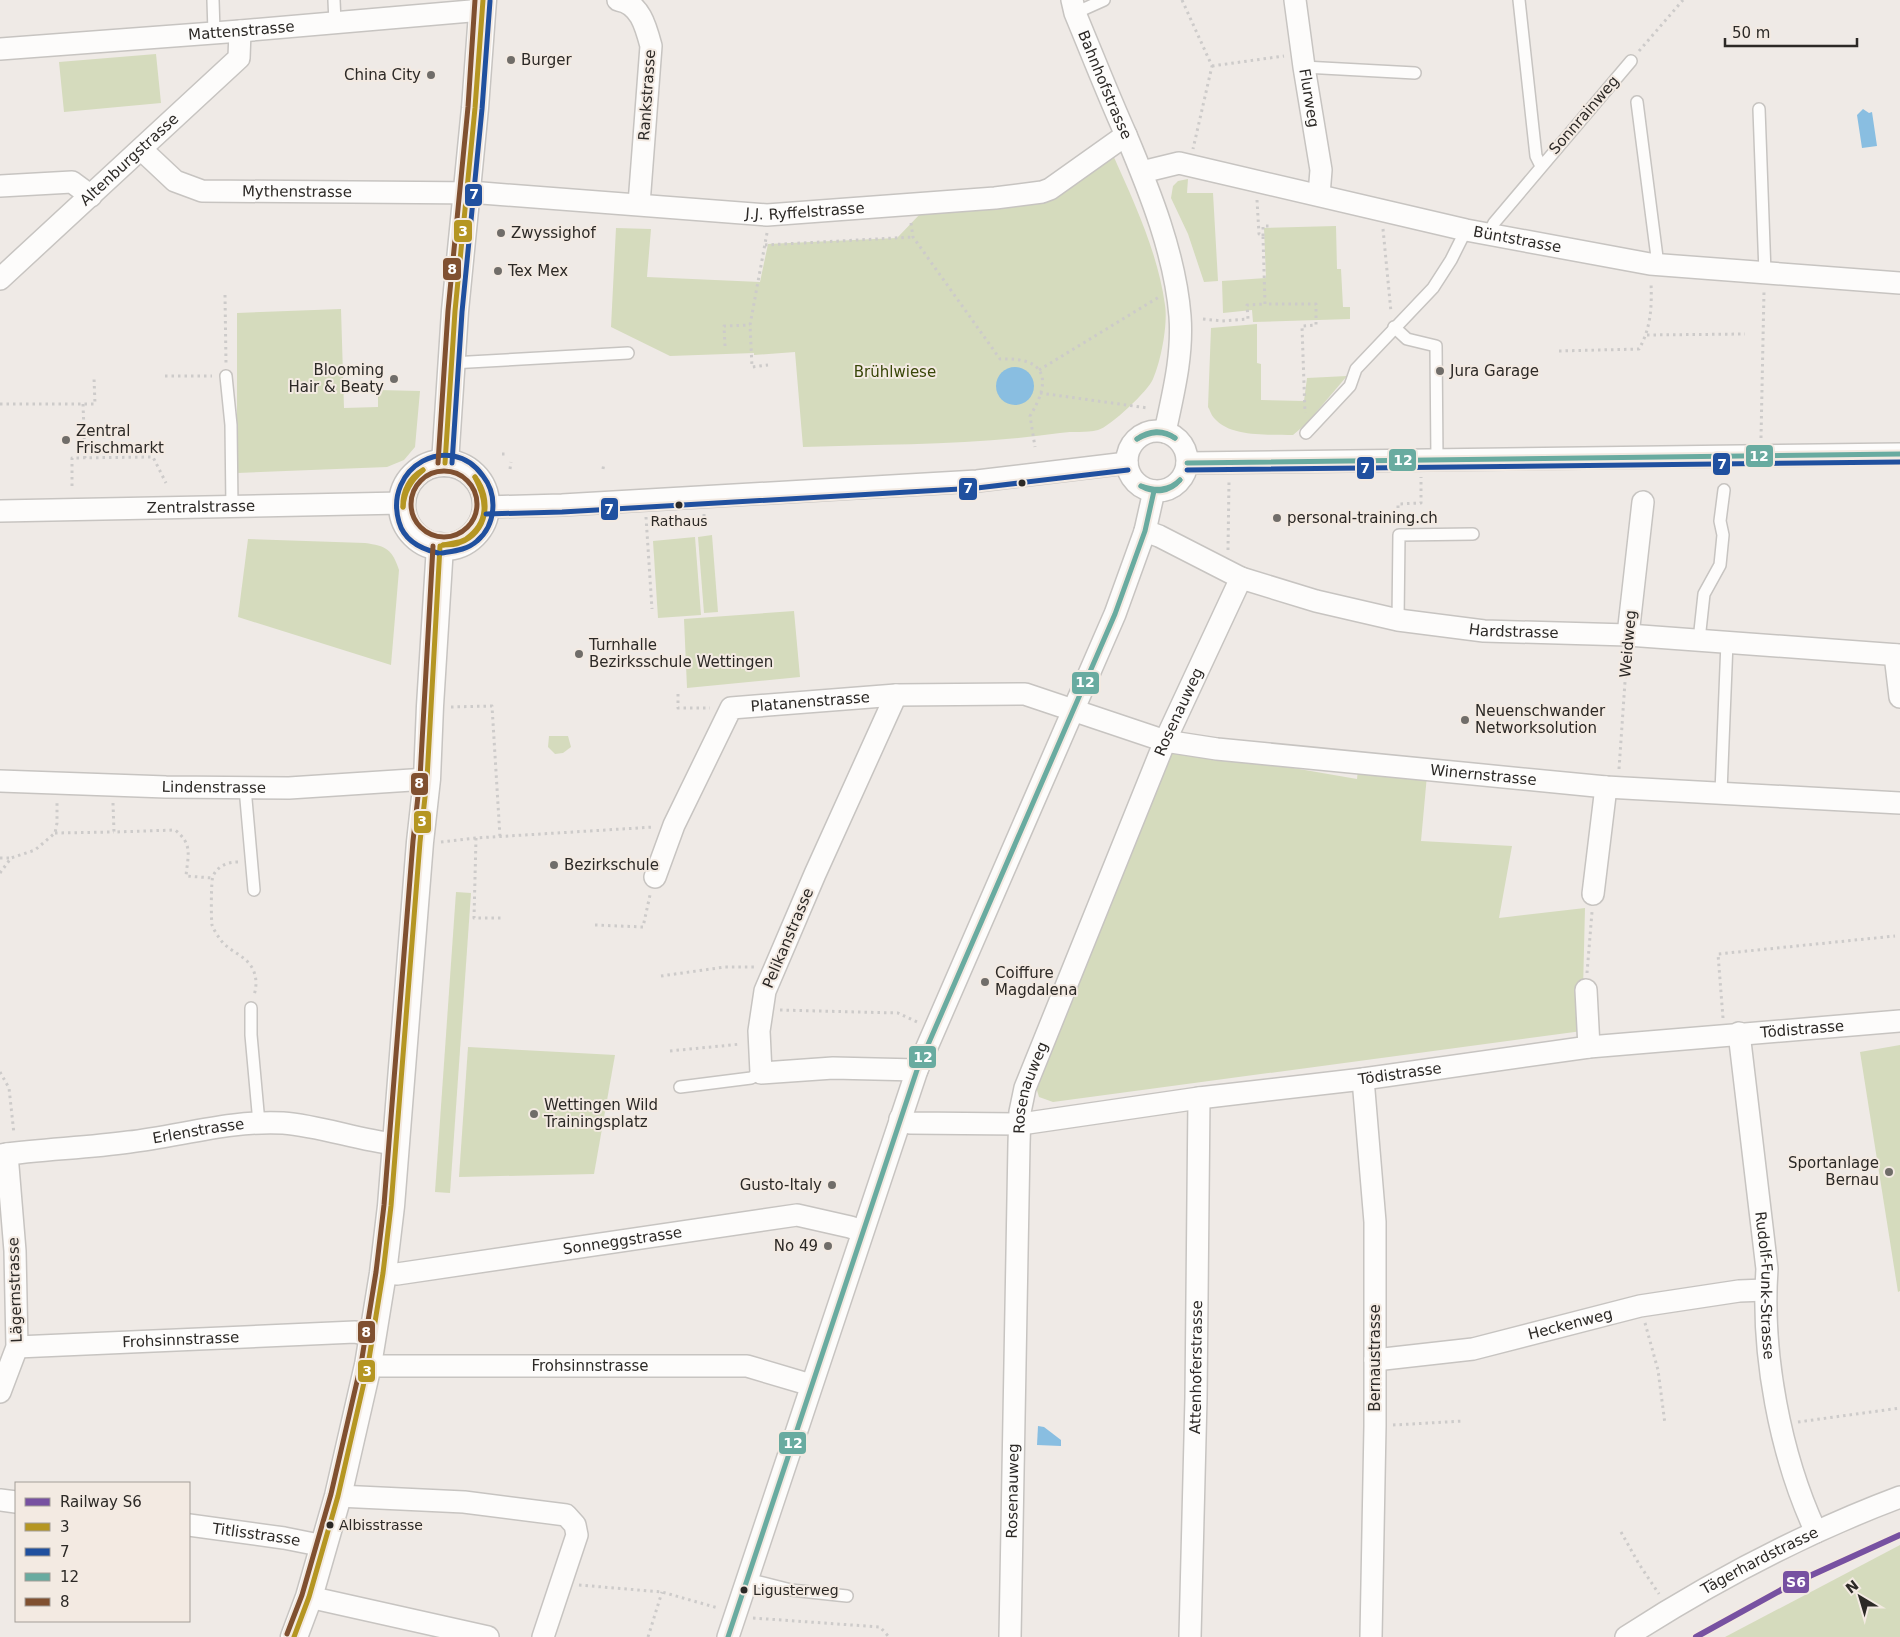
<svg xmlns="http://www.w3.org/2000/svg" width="1900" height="1637" font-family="'DejaVu Sans',sans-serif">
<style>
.green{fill:#d5dbbd}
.water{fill:#89bee1}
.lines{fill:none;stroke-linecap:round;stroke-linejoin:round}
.service-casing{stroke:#c7c4c1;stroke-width:14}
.minor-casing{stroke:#c7c4c1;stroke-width:24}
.tertiary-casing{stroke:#c7c4c1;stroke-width:29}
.path{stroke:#cdcbca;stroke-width:3;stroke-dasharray:2.5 4;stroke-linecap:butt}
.service{stroke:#fdfcfb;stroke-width:11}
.minor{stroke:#fdfcfb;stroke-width:21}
.tertiary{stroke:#fdfcfb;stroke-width:26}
.bus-1-casing{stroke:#f3eae2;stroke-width:9}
.bus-2-casing{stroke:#f3eae2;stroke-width:9}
.bus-3-casing{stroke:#f3eae2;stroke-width:9}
.bus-4-casing{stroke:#f3eae2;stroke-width:9}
.bus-1{stroke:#b59622;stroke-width:5}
.bus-2{stroke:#20509f;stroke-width:5}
.bus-3{stroke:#69aba0;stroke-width:5}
.bus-4{stroke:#805030;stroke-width:5}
.rail-1-casing{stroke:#f3eae2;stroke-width:10}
.rail-1{stroke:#7751a1;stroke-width:6}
.poi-dot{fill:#706d69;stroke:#f3eae2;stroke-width:2}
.bus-dot{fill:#2c2926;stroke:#f3eae2;stroke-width:2}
.labels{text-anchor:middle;stroke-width:4;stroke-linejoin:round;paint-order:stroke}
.bus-label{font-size:14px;fill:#2c2926;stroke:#f3eae2;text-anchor:start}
.street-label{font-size:15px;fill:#2c2926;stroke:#f3eae2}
.poi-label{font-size:15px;fill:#2c2926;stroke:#f3eae2;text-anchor:start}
.park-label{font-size:15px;fill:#394608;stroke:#f3eae2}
.line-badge{stroke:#f3eae2;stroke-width:2}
.badge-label{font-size:14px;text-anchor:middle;font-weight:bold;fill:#fff}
</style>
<rect width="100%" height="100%" fill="#efeae6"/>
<g class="green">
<polygon points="156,54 161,103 64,112 59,62"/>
<path d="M1113,155C1134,202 1158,253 1165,305C1168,324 1161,361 1153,379C1149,390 1110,427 1098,430C1086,433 1073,431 1060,433C976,445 889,444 803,447L795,352L754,355V353L670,356L611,327L616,228L651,229L647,277L760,282L768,244L897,238L921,213L1050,196Z"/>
<polygon points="1188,179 1187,193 1213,193 1218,281 1204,282 1188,234 1171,198 1173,186 1178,181"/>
<polygon points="1336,226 1337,269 1341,269 1343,307 1350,307 1350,319 1253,322 1252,310 1223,313 1222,281 1266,278 1264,228"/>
<polygon points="341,309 344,408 378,407 378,390 420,391 415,447 404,460 387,467 237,473 237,313"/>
<path d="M1257,324V363L1261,364V400L1304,401L1307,378L1347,376L1307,423L1293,435C1269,434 1231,438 1214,418C1211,415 1210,410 1208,407L1211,328Z"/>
<polygon points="712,535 718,612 704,613 698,537"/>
<polygon points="695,537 701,615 658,618 653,541"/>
<path d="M248,539L365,543C386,546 392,549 399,570L391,665L238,617Z"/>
<polygon points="794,611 800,677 687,688 684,619"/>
<polygon points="549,736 568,736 571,747 563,753 555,754 548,747"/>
<polygon points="1167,746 1357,779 1358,770 1427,775 1421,841 1512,846 1499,918 1585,908 1582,1031 1053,1102 1039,1097 1035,1084"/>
<polygon points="456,892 471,893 450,1193 435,1192"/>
<polygon points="1900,1045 1900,1291 1898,1292 1860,1052"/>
<polygon points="468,1047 615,1055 594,1174 459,1177"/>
<polygon points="1900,1545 1900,1637 1725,1637"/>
</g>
<g class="water">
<polygon points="1863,109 1869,113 1872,112 1877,146 1862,148 1857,115"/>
<circle cx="1015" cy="386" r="19"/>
<polygon points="1038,1426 1044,1427 1061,1440 1061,1446 1037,1445"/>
</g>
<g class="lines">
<defs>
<g id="service">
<polyline points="213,0 214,32"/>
<polyline points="334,0 335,23"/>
<polyline points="1519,0 1536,156 1541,166"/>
<polyline points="1075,13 1104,0"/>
<polyline points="1304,67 1415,73"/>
<polyline points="1637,102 1658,265"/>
<polyline points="1759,109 1765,273"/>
<polyline points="1489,233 1494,223 1631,61"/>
<polyline points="1394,327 1407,339 1436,346 1437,460"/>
<polyline points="451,363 628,353"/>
<polyline points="226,376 231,425 232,507"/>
<polyline points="1306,433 1350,386 1356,369 1433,288 1451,260 1466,230"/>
<polyline points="1398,620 1399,535 1473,534"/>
<polyline points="1699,640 1704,594 1720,565 1723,535 1720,521 1724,490"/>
<polyline points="245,788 254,890"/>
<polyline points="1721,792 1727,642"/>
<polyline points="251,1008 251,1035 259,1123"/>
<polyline points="680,1087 751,1078 761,1073"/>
<polyline points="747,1579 791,1590 847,1596"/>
</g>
<g id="minor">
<path d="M618,0C640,3 646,27 651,46L639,204"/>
<path id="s1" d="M1072,0L1075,13C1092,54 1108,95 1126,135C1150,192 1175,254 1180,316C1183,356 1173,394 1165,432"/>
<path id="s2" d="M1295,0L1304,67L1321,170L1319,195"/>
<path id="s3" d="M0,49L240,31L482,10"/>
<path id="s4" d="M142,150L175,181L202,191L482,193L767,215L995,198L1042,192L1050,189L1126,135"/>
<path id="s5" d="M1142,172L1179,163L1466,230L1650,264L1900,283"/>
<polyline points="0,186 72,182 91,196"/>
<path id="s6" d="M0,279L239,58L240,31"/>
<circle cx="1157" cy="461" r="30"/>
<polyline points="1187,463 1900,454"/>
<polyline points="486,507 562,505 977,481 1127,463"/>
<path id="s7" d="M0,511L402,503"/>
<path id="s8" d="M1145,531L1159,536L1241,578L1316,601L1398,620L1484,631L1628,635L1900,655"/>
<polyline points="1628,635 1643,502"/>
<polyline points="1895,655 1900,697"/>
<polyline points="896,695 815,874 765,991 759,1031 761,1073 833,1068 917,1070"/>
<path id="s9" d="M0,781L166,787L289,788L427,779"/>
<path id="s10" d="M655,877L674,825L731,708L896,695L1025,694L1165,741L1217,749L1606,787L1900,803"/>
<polyline points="1593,894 1606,787"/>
<polyline points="1586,990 1589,1047"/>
<path id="s11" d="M1739,1033L1767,1269C1761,1353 1780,1455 1816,1532"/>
<polyline points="1363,1079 1375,1222 1375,1426 1371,1637"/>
<path id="s12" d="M900,1119L910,1123L1021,1124L1199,1098L1363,1079L1589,1047L1900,1021"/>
<path id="s13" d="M0,1155C43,1149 86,1148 129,1142C180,1136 232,1120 283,1123C321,1126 358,1140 395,1144"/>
<path id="s14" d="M383,1273L397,1274L797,1215L850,1227L862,1231"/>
<path id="s15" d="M17,1347L355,1332L373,1336"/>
<path id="s16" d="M1375,1360L1473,1349L1640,1306L1739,1291L1765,1290"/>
<path id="s17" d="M368,1365L381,1366H747L811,1385"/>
<polyline points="0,1392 17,1347 15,1251 7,1154"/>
<polyline points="338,1496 464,1502 566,1515 575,1525 577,1535 543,1637"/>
<polyline points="0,1500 16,1502"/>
<path id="s18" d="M189,1525L284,1538L324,1546"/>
<polyline points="309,1597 488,1637"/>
<polyline points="728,1637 917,1070 1115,614 1145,531 1154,491"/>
<path id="s19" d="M1010,1637L1019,1144L1020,1112L1025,1088L1165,741L1241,578"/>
<path id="s20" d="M1190,1637L1196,1398L1199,1098"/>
<path id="s21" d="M1626,1637C1713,1581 1804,1533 1900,1497"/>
</g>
<g id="tertiary">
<polyline points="445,463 455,311 475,108 483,0"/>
<circle cx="444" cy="505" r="42"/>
<polyline points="294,1637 309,1597 338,1496 368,1365 383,1273 391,1206 420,842 427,779 430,706 440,546"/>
</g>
</defs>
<use href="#service" class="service-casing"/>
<use href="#minor" class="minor-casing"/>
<use href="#tertiary" class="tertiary-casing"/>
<g class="path">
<polyline points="1182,0 1212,66 1193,149"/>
<polyline points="1639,51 1683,0"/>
<polyline points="1212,66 1284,56"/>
<polyline points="1257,200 1259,234 1263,236 1265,304 1316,304 1316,325 1302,326 1305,413"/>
<path d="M911,223L913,237L1000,359C1047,357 1052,380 1030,416L1035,447"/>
<polyline points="1383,229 1391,312"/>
<polyline points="767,233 750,325 752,367 768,365"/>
<polyline points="1263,236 1263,226 1271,226"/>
<polyline points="765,245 913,237"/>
<polyline points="225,295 226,364"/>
<polyline points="1203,319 1222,321 1248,319 1247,305 1265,304"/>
<polyline points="1647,335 1745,334"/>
<polyline points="725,346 724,326 750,325"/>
<path d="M1559,351L1639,349C1651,328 1652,306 1651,283"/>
<polyline points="1039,370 1159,297"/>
<polyline points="165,376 212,376"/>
<polyline points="1040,393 1148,408"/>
<polyline points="0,404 95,404 94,378"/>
<polyline points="83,404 85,458"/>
<polyline points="1761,438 1764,291"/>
<polyline points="502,454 508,454"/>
<polyline points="510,469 511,462"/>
<polyline points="603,469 604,463"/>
<polyline points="72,486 72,458 153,457 166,483"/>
<polyline points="646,517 652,609"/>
<polyline points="1398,521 1398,504 1421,503 1421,477"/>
<polyline points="704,523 704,514"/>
<polyline points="1228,550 1229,481"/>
<polyline points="678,694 678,708 710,708"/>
<polyline points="451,707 492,706 500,837"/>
<polyline points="1619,769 1627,653"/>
<path d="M113,803L114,832L175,830C193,844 188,855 186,876L212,878"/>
<polyline points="55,833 114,832"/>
<polyline points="476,838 474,918 501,918"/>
<polyline points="441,842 476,838 654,827"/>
<polyline points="0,858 11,858"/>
<path d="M238,862C227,862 218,866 213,876C211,880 211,919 212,925C214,930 217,935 220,939C228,951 243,954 251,966C257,975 257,986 254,995"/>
<polyline points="0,873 11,858 35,850 55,833 57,823 57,800"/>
<polyline points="595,925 643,927 650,895"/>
<polyline points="1587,973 1592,912"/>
<polyline points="661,976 725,967 756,967"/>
<polyline points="780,1010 898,1013 917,1022"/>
<polyline points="1723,1018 1718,954 1895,936"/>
<polyline points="670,1051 741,1044"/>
<polyline points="0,1072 9,1088 14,1134"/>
<polyline points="1645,1323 1658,1370 1665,1424"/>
<polyline points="1798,1422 1900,1408"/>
<polyline points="1393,1425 1464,1421"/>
<polyline points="1621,1532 1639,1564 1659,1594"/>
<polyline points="579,1585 662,1592 718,1608"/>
<polyline points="753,1618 880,1627 889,1637"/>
<polyline points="648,1637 662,1592"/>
</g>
<use href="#service" class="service"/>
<use href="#minor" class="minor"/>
<use href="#tertiary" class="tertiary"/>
<defs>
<g id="bus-1">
<polyline points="445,463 455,311 475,108 483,0"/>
<path d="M403,507C402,491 410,477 423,470"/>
<path d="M403,507C404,491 411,480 423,470"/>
<path d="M443,545C448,545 455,545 459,543C488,533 492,499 475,477"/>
<path d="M443,545C450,543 460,543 466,539C490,522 487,500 475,477"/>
<polyline points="294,1637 309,1597 338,1496 368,1365 383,1273 391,1206 420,842 427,779 440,546"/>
</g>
<g id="bus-2">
<polyline points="452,463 462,312 482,109 490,1"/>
<polyline points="1187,470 1900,462"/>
<polyline points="486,514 562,512 977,488 1128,470"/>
<path d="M438,553C421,549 404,540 399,522C383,467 450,430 483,476C498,495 496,525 477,541C467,550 454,551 442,553"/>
</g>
<g id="bus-3">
<path d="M1137,439C1149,430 1163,429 1175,438"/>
<path d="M1137,439C1150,432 1162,430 1175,438"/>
<polyline points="1187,463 1900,454"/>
<path d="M1141,486C1156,491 1169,491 1180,480"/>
<path d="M1141,486C1155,494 1170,492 1180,480"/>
<polyline points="728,1637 917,1070 1115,614 1145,531 1154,491"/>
</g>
<g id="bus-4">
<polyline points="438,463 448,311 468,107 475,0"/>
<circle cx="444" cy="504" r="33"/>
<polyline points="287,1634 302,1595 331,1494 361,1364 376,1272 384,1205 413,841 420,778 433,546"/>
</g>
</defs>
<use href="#bus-1" class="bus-1-casing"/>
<use href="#bus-2" class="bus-2-casing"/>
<use href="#bus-3" class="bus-3-casing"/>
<use href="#bus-4" class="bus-4-casing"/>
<use href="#bus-1" class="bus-1"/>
<use href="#bus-2" class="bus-2"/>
<use href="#bus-3" class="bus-3"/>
<use href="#bus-4" class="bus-4"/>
<defs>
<polyline id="rail-1" points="1696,1637 1792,1584 1900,1535"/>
</defs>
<use href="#rail-1" class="rail-1-casing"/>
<use href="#rail-1" class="rail-1"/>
</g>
<g class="poi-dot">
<circle cx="511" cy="60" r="5"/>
<circle cx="431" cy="75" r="5"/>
<circle cx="501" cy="233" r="5"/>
<circle cx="498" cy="271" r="5"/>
<circle cx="1440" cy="371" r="5"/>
<circle cx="394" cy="379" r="5"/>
<circle cx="66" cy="440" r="5"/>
<circle cx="1277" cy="518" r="5"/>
<circle cx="579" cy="654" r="5"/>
<circle cx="1465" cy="720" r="5"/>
<circle cx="554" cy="865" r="5"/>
<circle cx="985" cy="982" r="5"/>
<circle cx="534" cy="1114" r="5"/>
<circle cx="1889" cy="1172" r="5"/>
<circle cx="832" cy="1185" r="5"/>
<circle cx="828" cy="1246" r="5"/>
</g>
<g class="bus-dot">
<circle cx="1022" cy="483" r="4.5"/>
<circle cx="679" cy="505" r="4.5"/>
<circle cx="330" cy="1525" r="4.5"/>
<circle cx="744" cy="1590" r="4.5"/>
</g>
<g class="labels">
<g class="bus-label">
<text x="679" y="526" text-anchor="middle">Rathaus</text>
<text x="339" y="1530">Albisstrasse</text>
<text x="753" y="1595">Ligusterweg</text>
</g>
<g class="street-label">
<text dy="5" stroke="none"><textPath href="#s3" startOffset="242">Mattenstrasse</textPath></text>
<text dy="5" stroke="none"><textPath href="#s1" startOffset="91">Bahnhofstrasse</textPath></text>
<text transform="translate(647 95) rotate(-86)" y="5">Rankstrasse</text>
<text dy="5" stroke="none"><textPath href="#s2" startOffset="99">Flurweg</textPath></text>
<text transform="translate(1584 115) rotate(-49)" y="5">Sonnrainweg</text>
<text dy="5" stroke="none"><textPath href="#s6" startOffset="176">Altenburgstrasse</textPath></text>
<text dy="5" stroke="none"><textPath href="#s4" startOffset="169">Mythenstrasse</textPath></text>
<text dy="5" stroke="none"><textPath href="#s4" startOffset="678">J.J. Ryffelstrasse</textPath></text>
<text dy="5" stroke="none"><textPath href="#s5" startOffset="385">Büntstrasse</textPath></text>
<text dy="5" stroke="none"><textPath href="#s7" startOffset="201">Zentralstrasse</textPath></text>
<text dy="5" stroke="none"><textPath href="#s8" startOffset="386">Hardstrasse</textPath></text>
<text transform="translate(1628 644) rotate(-85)" y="5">Weidweg</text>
<text dy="5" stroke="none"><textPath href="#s10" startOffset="265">Platanenstrasse</textPath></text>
<text dy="5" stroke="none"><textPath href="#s19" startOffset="956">Rosenauweg</textPath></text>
<text dy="5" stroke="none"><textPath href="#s10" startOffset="948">Winernstrasse</textPath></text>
<text dy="5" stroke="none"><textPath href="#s9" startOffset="214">Lindenstrasse</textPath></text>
<text transform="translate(788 938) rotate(-67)" y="5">Pelikanstrasse</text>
<text dy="5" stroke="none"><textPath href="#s12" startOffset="909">Tödistrasse</textPath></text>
<text dy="5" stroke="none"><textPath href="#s12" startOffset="504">Tödistrasse</textPath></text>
<text dy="5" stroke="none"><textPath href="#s19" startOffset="551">Rosenauweg</textPath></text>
<text dy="5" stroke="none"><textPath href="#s13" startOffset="200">Erlenstrasse</textPath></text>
<text dy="5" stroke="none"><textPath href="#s14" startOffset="242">Sonneggstrasse</textPath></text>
<text dy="5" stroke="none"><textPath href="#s11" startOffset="254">Rudolf-Funk-Strasse</textPath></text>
<text transform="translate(15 1290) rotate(-92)" y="5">Lägernstrasse</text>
<text dy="5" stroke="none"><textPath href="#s16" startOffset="199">Heckenweg</textPath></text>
<text dy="5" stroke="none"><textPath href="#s15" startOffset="164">Frohsinnstrasse</textPath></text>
<text transform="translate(1375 1358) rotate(-90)" y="5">Bernaustrasse</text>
<text dy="5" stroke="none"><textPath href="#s17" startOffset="222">Frohsinnstrasse</textPath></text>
<text dy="5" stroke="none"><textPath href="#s20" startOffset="270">Attenhoferstrasse</textPath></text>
<text dy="5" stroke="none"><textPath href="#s19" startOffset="146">Rosenauweg</textPath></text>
<text dy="5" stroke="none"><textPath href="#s18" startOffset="68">Titlisstrasse</textPath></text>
<text dy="5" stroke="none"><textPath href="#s21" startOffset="154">Tägerhardstrasse</textPath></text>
</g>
<g class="poi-label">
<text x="521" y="65">Burger</text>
<text x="421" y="80" text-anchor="end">China City</text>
<text x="511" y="238">Zwyssighof</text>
<text x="508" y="276">Tex Mex</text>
<text x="384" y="375" text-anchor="end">Blooming<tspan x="384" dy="17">Hair &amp; Beaty</tspan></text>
<text x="1450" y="376">Jura Garage</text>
<text x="76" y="436">Zentral<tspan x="76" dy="17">Frischmarkt</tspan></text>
<text x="1287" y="523">personal-training.ch</text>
<text x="589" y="650">Turnhalle<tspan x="589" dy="17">Bezirksschule Wettingen</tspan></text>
<text x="1475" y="716">Neuenschwander<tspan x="1475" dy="17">Networksolution</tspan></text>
<text x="564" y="870">Bezirkschule</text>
<text x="995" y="978">Coiffure<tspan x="995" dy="17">Magdalena</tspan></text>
<text x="544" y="1110">Wettingen Wild<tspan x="544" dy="17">Trainingsplatz</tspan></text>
<text x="1879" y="1168" text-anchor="end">Sportanlage<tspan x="1879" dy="17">Bernau</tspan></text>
<text x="822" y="1190" text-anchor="end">Gusto-Italy</text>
<text x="818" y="1251" text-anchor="end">No 49</text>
</g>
<g class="park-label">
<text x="895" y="377">Brühlwiese</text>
</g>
</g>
<g class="line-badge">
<rect x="464" y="183" width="19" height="24" rx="5" fill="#20509f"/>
<rect x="453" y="219" width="20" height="24" rx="5" fill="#b59622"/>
<rect x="442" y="257" width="20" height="24" rx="5" fill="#805030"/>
<rect x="1745" y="444" width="29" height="24" rx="5" fill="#69aba0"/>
<rect x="1388" y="448" width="29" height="24" rx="5" fill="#69aba0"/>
<rect x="1712" y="452" width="19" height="24" rx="5" fill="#20509f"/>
<rect x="1356" y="456" width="19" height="24" rx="5" fill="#20509f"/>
<rect x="958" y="477" width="20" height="24" rx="5" fill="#20509f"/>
<rect x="600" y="497" width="19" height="24" rx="5" fill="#20509f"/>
<rect x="1071" y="671" width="29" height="24" rx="5" fill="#69aba0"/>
<rect x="410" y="772" width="19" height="24" rx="5" fill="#805030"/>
<rect x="413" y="810" width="19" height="24" rx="5" fill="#b59622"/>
<rect x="908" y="1045" width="29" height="24" rx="5" fill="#69aba0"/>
<rect x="357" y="1320" width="19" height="24" rx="5" fill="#805030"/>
<rect x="357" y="1359" width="19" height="24" rx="5" fill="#b59622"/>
<rect x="778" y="1431" width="29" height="24" rx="5" fill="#69aba0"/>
<rect x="1782" y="1570" width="28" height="24" rx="5" fill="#7751a1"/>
</g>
<g class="badge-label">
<text x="474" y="199">7</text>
<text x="463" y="236">3</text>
<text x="452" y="274">8</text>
<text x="1759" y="461">12</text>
<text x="1403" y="465">12</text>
<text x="1722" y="469">7</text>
<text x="1365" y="473">7</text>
<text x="968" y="493">7</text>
<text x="609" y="514">7</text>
<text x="1085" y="687">12</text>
<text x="419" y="788">8</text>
<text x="422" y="826">3</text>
<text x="923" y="1062">12</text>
<text x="366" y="1337">8</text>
<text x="367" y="1376">3</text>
<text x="793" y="1448">12</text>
<text x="1796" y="1587">S6</text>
</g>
<rect x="15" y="1482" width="175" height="140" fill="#f3eae2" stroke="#a39d97"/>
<rect x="25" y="1498" width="25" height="8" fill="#7751a1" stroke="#a39d97"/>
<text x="60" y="1507" font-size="15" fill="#2c2926">Railway S6</text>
<rect x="25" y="1523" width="25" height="8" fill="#b59622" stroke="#a39d97"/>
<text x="60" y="1532" font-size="15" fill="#2c2926">3</text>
<rect x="25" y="1548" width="25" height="8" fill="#20509f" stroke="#a39d97"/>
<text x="60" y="1557" font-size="15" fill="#2c2926">7</text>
<rect x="25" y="1573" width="25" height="8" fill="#69aba0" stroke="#a39d97"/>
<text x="60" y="1582" font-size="15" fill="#2c2926">12</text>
<rect x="25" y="1598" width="25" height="8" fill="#805030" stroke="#a39d97"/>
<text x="60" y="1607" font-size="15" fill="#2c2926">8</text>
<g transform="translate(1860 1597) rotate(322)" stroke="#f3eae2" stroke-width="4" paint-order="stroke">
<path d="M0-4L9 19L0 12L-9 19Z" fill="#2c2926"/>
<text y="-8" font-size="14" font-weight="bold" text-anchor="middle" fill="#2c2926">N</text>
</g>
<path d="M1725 38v8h132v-8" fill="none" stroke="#2c2926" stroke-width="2.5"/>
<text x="1732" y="38" font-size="15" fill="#2c2926" stroke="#f3eae2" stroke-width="4" paint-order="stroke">50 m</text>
</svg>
